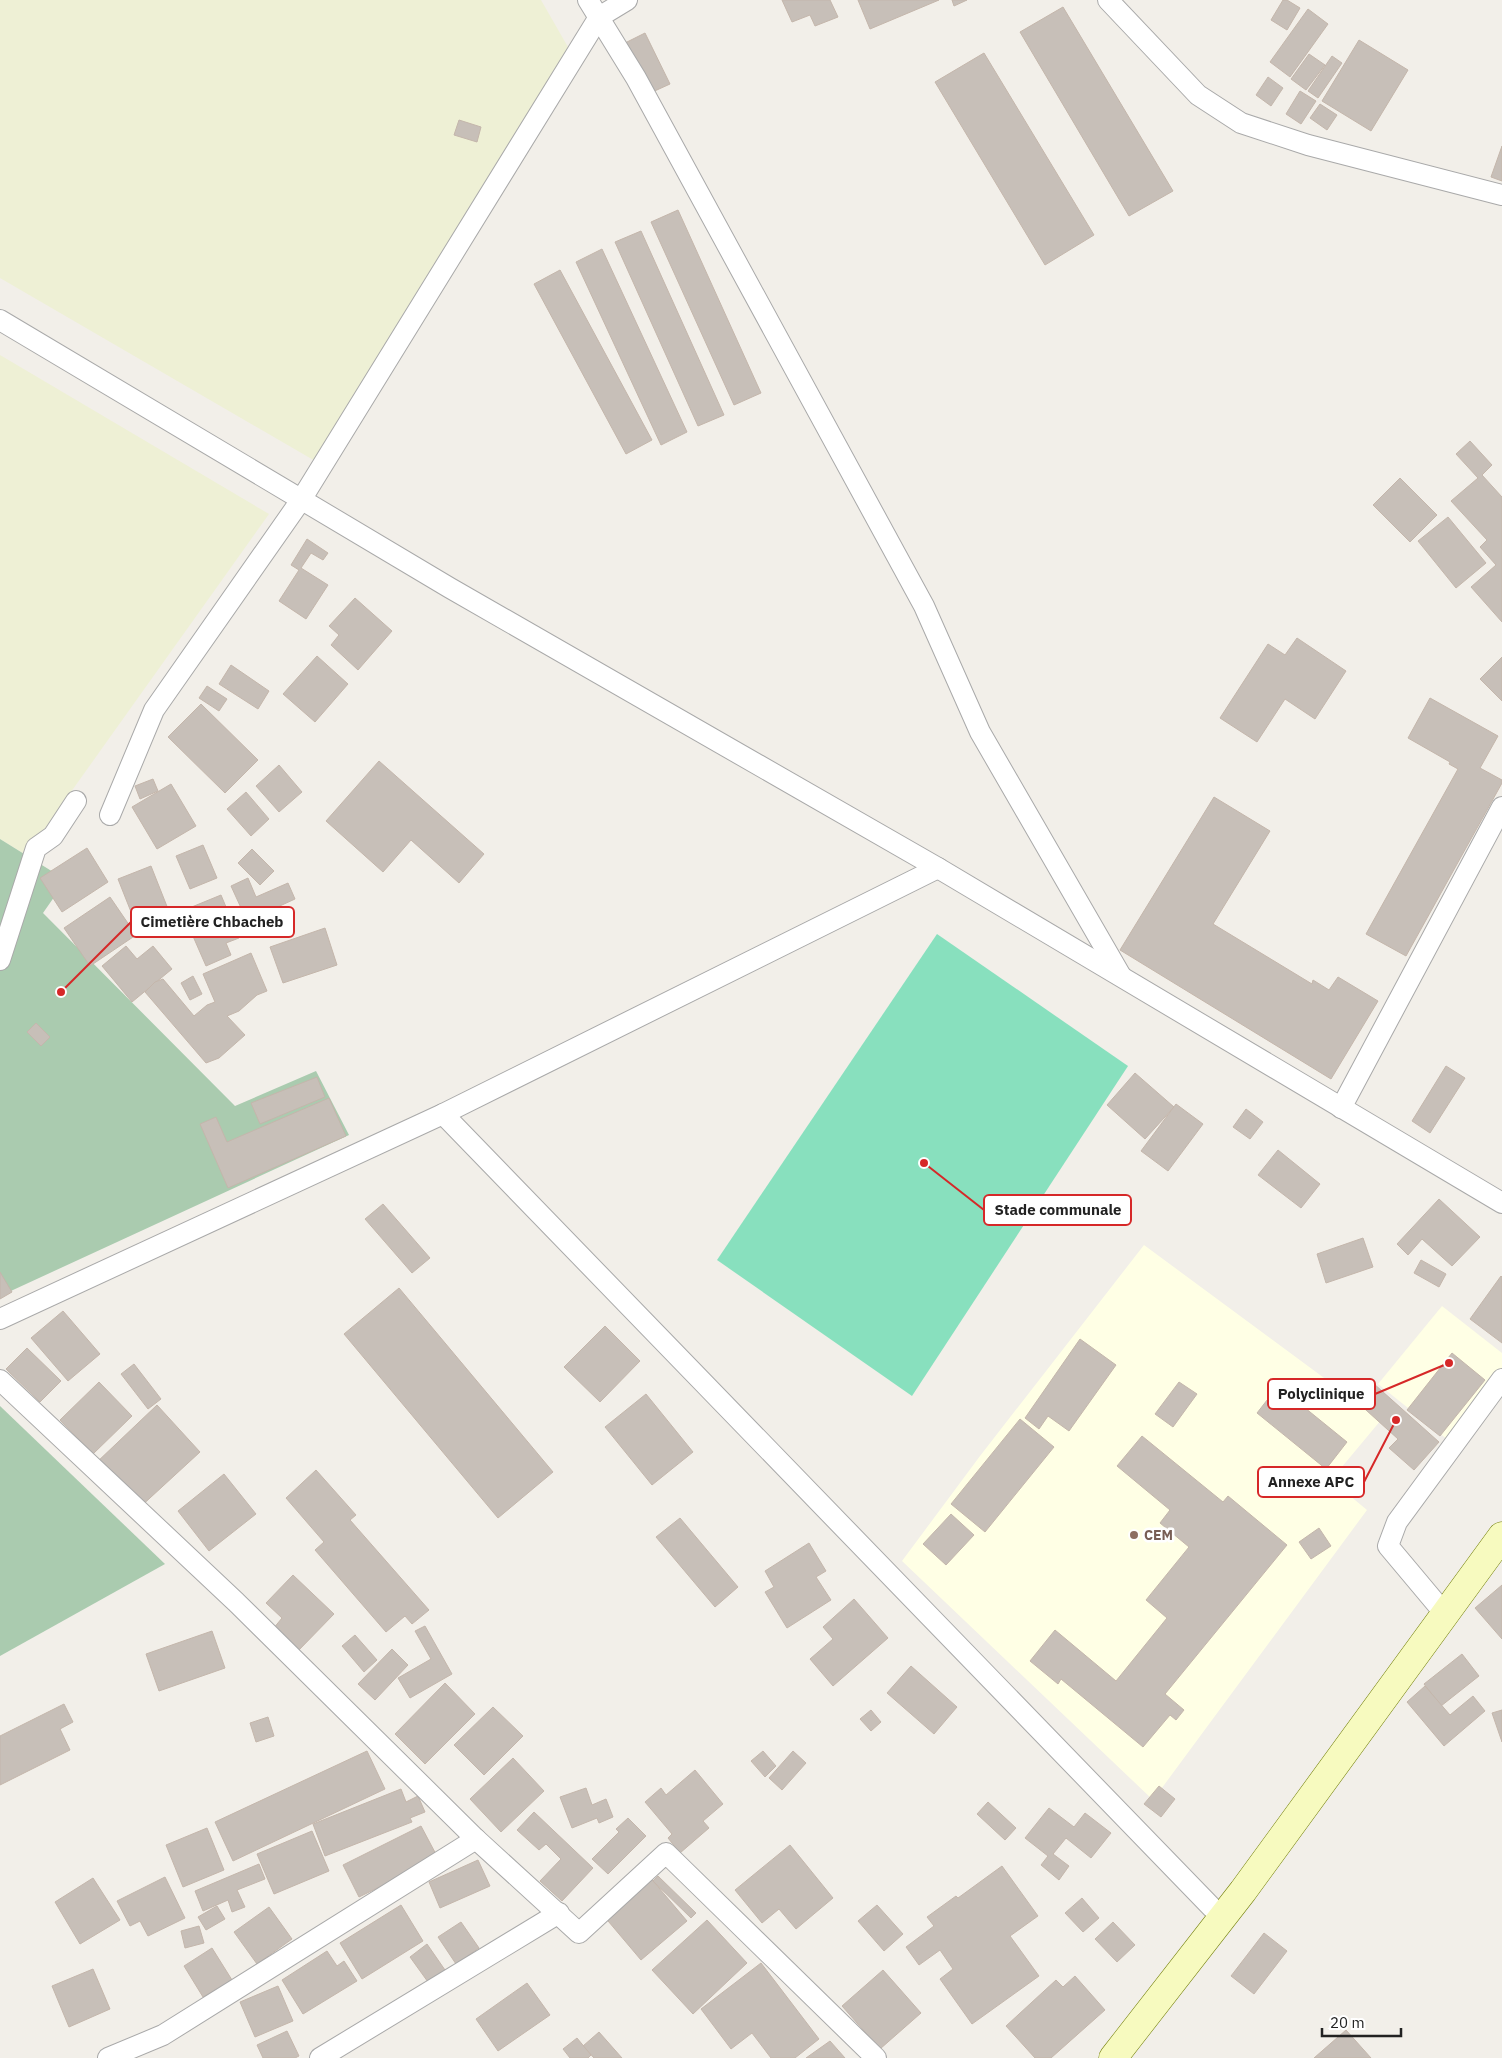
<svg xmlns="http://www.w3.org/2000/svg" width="1502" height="2058" font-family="'IBM Plex Sans',sans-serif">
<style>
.education{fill:#ffffe5}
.farmland{fill:#eef0d5}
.cemetery{fill:#aacbaf}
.pitch{fill:#88e0be}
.building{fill:#c7bfb8;stroke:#c4b6ab}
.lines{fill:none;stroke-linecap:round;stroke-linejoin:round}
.minor-casing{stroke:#a9a9a9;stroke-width:22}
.secondary-casing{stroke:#707d05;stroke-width:29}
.minor{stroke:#fff;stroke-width:20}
.secondary{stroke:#f7fabf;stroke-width:28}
.education-dot{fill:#8d6e63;stroke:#fff;stroke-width:2}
.labels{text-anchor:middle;stroke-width:5;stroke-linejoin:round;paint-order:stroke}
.education-label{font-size:14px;font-weight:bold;fill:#785e54;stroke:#fff;text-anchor:start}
.leader{fill:none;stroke:#d62828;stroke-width:2}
.callout-dot{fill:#d62828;stroke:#fff;stroke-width:2}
.callout{fill:#fff;stroke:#d62828;stroke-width:2}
.callout-label{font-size:15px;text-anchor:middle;font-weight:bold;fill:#222}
</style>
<rect width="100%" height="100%" fill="#f2efe9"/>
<g class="education">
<polygon points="1144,1245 1381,1420 1331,1480 1367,1510 1153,1800 902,1561 980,1456"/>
<polygon points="1442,1306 1502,1353 1502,1374 1448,1440 1378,1384"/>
</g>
<g class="farmland">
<polygon points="0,0 541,0 576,61 322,465 0,278"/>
<polygon points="0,355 269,514 26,855 0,839"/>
</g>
<g class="cemetery">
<polygon points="0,839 66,880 43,913 235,1106 316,1071 349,1135 0,1296"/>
<polygon points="0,1406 165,1564 0,1656"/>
</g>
<polygon class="pitch" points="937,934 1128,1066 912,1396 717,1260"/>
<g class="building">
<polygon points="782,0 830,0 838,17 815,26 810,15 792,22"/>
<polygon points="858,0 939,0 870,29"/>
<polygon points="952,0 967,0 954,6"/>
<polygon points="1283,0 1287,0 1300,8 1287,30 1271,20"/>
<polygon points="1063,7 1173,191 1129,216 1020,32"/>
<polygon points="1308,9 1328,24 1290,77 1270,62"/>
<polygon points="645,33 670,84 648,94 623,44"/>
<polygon points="1359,40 1408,70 1371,131 1322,101"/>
<polygon points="984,53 1094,235 1045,265 935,82"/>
<polygon points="1309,54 1325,65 1306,90 1291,79"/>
<polygon points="1332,56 1342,63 1318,98 1308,91"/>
<polygon points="1268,77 1283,88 1271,106 1256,95"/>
<polygon points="1300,91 1316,101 1301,124 1286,114"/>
<polygon points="1320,104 1337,115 1327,130 1310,118"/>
<polygon points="459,120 481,127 477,142 454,135"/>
<polygon points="1502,146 1502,181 1491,177"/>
<polygon points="678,210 761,393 734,405 651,222"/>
<polygon points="641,231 724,415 698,426 615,242"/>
<polygon points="602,249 687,432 661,445 576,262"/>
<polygon points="560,270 652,440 626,454 534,284"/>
<polygon points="1470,441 1492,465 1482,475 1502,497 1502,622 1471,587 1496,565 1480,547 1487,540 1451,501 1478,478 1456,454"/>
<polygon points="1400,478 1437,515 1410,542 1373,505"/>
<polygon points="1448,517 1486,563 1456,588 1418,541"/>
<polygon points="307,539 328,553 323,560 311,553 301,568 328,585 306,619 279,601 299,570 291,565"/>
<polygon points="355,598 392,631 358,670 331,645 339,635 329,626"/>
<polygon points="1297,638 1346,671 1315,719 1285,699 1257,742 1220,718 1268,644 1285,655"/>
<polygon points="317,656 348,684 315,722 283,694"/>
<polygon points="1502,657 1502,701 1480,679"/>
<polygon points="231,665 269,691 258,709 219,684"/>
<polygon points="207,686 227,699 219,711 199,698"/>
<polygon points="1430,698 1498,736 1480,768 1502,780 1502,783 1406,956 1366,934 1458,769 1449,764 1450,762 1408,738"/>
<polygon points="201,704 258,760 225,793 168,737"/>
<polygon points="379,761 484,854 459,883 411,840 383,872 326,821"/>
<polygon points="279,765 302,792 279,812 256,786"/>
<polygon points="153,779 158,791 140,799 135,786"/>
<polygon points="171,784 196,826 157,849 132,807"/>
<polygon points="246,792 269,819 251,836 227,809"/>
<polygon points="1214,797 1270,831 1213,924 1312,984 1313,980 1329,990 1338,977 1378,1001 1331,1079 1120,950"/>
<polygon points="203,845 217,878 190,889 176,856"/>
<polygon points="87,848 108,882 62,912 40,878"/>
<polygon points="252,849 274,871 260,885 238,863"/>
<polygon points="151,866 170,914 137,927 118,879"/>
<polygon points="248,878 256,897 288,883 295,899 247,921 231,886"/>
<polygon points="221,895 239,938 226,943 231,955 206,966 182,911"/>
<polygon points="110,897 136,935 90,966 64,928"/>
<polygon points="325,928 337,965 283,983 270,947"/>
<polygon points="126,946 137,959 153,946 172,969 132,1002 102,966"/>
<polygon points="251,953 267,991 257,995 239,1011 227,1016 245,1035 219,1058 206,1063 145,992 155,982 163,979 194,1016 207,1005 215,1002 203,974"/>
<polygon points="193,976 202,994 190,1000 181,983"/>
<polygon points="36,1023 50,1037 41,1046 27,1032"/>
<polygon points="1446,1066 1465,1078 1430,1133 1412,1121"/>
<polygon points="1135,1073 1174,1107 1145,1139 1107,1105"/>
<polygon points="317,1077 325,1097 260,1124 251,1103"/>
<polygon points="329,1098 346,1136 228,1188 200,1124 216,1117 227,1142"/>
<polygon points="1176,1104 1203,1124 1168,1171 1141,1151"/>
<polygon points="1246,1109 1263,1122 1250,1139 1233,1127"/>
<polygon points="1278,1150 1320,1184 1301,1208 1258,1175"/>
<polygon points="1439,1199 1480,1237 1452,1266 1422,1239 1408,1255 1397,1244"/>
<polygon points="383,1204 430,1258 412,1273 365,1219"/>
<polygon points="1363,1238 1373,1267 1326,1283 1317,1254"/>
<polygon points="1421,1260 1446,1274 1439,1287 1414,1273"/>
<polygon points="0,1272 12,1292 0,1299"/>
<polygon points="1501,1276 1502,1277 1502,1343 1470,1319"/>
<polygon points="399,1288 553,1472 498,1518 344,1334"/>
<polygon points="63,1311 100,1354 68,1381 31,1338"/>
<polygon points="605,1326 640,1361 600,1402 564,1367"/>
<polygon points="1080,1339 1116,1365 1069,1431 1048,1416 1039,1429 1025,1418"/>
<polygon points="27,1348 61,1381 40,1402 6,1369"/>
<polygon points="1452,1353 1485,1380 1440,1436 1407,1410"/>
<polygon points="134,1364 161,1399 148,1409 121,1374"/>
<polygon points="99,1382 132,1416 93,1454 60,1420"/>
<polygon points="1179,1382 1197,1394 1173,1427 1155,1414"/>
<polygon points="1373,1383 1439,1442 1414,1470 1389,1448 1398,1439 1356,1401"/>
<polygon points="1278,1386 1347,1442 1326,1469 1257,1413"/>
<polygon points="646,1394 693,1452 652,1485 605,1427"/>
<polygon points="157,1405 200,1452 138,1509 96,1463"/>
<polygon points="1020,1419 1054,1447 985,1532 951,1504"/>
<polygon points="1142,1436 1223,1502 1228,1496 1287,1545 1165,1694 1184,1710 1176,1720 1170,1715 1143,1747 1061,1679 1058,1684 1030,1661 1055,1630 1116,1681 1167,1618 1146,1600 1189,1547 1160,1523 1170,1510 1117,1466"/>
<polygon points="316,1470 356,1515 350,1520 429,1610 412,1624 405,1616 386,1632 315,1550 324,1542 286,1498"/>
<polygon points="224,1474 256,1514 209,1551 178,1511"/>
<polygon points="951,1514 974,1535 946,1565 923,1544"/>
<polygon points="680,1518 738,1587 715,1607 656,1537"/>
<polygon points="1319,1528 1331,1546 1311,1559 1299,1542"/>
<polygon points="809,1543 826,1571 816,1577 831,1600 787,1628 765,1592 774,1587 765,1571"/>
<polygon points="293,1575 334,1614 297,1652 273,1629 282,1618 266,1603"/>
<polygon points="1502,1585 1502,1639 1475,1608"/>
<polygon points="854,1599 888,1638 833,1686 810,1659 833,1639 823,1627"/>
<polygon points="425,1626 452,1674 410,1698 398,1678 431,1659 415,1631"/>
<polygon points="212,1631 225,1668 159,1691 146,1654"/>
<polygon points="355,1635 377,1660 364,1672 342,1646"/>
<polygon points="392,1649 408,1665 375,1700 358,1684"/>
<polygon points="1462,1654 1479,1676 1441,1706 1424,1684"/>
<polygon points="911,1666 957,1707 934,1734 887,1693"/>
<polygon points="445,1683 475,1714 425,1764 395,1734"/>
<polygon points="1425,1686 1450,1715 1473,1696 1485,1711 1444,1746 1407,1702"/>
<polygon points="64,1704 73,1722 60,1729 70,1750 0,1785 0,1736"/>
<polygon points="493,1707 523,1736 484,1775 454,1745"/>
<polygon points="871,1710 881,1722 871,1731 860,1719"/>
<polygon points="1502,1710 1502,1742 1492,1713"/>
<polygon points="268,1717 274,1736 256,1742 250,1723"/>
<polygon points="367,1751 385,1789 233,1861 215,1822"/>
<polygon points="763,1751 776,1766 765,1777 751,1761"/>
<polygon points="793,1751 806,1763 782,1790 769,1778"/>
<polygon points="513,1758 544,1791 501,1832 470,1799"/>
<polygon points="695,1770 723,1804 703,1821 709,1828 680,1853 668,1838 672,1834 645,1802 661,1788 666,1795"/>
<polygon points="1159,1786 1175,1799 1161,1817 1144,1804"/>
<polygon points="586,1788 592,1805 606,1799 613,1817 599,1823 597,1818 572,1828 560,1797"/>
<polygon points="401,1789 406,1802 418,1796 425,1812 410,1818 412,1822 325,1856 313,1824"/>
<polygon points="988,1802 1016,1828 1005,1840 977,1814"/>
<polygon points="1049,1808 1074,1827 1085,1813 1111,1833 1091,1858 1066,1838 1053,1854 1069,1866 1059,1880 1041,1865 1048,1856 1025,1838"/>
<polygon points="534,1812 593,1868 562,1901 540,1881 561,1859 546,1844 539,1850 517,1830"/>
<polygon points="628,1818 646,1836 608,1874 592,1859 619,1832 616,1829"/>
<polygon points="421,1826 438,1858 359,1897 343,1865"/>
<polygon points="207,1828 224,1870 183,1887 166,1845"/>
<polygon points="312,1831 329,1871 274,1894 257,1854"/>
<polygon points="790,1845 833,1898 796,1929 779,1909 762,1923 735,1890"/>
<polygon points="478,1860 490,1886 440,1908 429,1882"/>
<polygon points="259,1864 265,1879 237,1890 245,1907 232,1912 228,1900 203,1911 195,1891"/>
<polygon points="1002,1866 1038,1916 1010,1936 1039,1976 972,2024 940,1979 953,1969 940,1950 919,1965 906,1947 934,1926 927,1917 956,1896 958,1898"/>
<polygon points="648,1875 687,1921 641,1960 603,1915"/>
<polygon points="658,1876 696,1913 691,1918 653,1881"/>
<polygon points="165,1877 185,1918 148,1936 140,1921 130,1926 117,1901"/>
<polygon points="93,1878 120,1920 80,1944 55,1902"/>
<polygon points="1082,1898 1099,1918 1083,1932 1065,1913"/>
<polygon points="401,1905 423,1941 362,1979 340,1943"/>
<polygon points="877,1905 903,1934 884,1951 858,1921"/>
<polygon points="217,1906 225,1919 206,1930 198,1917"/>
<polygon points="269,1907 292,1939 257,1964 234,1932"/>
<polygon points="707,1920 747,1963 693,2014 652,1970"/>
<polygon points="461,1922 479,1948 456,1964 438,1937"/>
<polygon points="1113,1922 1135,1945 1117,1962 1095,1939"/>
<polygon points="199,1926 204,1943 185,1948 181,1931"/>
<polygon points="1264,1933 1287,1951 1254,1994 1231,1976"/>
<polygon points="427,1944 445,1970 428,1982 410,1957"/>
<polygon points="212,1948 232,1980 203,1997 184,1966"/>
<polygon points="327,1951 337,1966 344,1961 357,1981 303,2014 282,1980"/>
<polygon points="761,1963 819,2039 795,2058 771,2058 752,2033 731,2049 701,2009"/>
<polygon points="93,1969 110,2009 69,2027 52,1986"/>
<polygon points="883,1970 921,2013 880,2049 842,2006"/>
<polygon points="1075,1976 1105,2010 1051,2058 1035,2058 1006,2026 1056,1980 1063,1987"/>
<polygon points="527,1983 550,2015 498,2051 476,2019"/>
<polygon points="278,1986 293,2021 255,2037 240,2002"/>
<polygon points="1346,2030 1371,2058 1314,2058"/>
<polygon points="287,2031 299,2056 295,2058 263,2058 257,2045"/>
<polygon points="599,2032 622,2058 594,2058 583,2046"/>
<polygon points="577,2038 591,2055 588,2058 570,2058 563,2049"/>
<polygon points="830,2041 845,2058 806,2058"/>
</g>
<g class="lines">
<defs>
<g id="minor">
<polyline points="588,0 636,78 924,606 980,732 1121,976"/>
<polyline points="1108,0 1198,95 1241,123 1308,145 1502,195"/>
<polyline points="0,320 450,588 938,868 1502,1203"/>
<polyline points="110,815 154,710 301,500 599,17 627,0"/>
<polyline points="0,960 36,848 53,836 76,801"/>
<polyline points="1341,1108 1502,807"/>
<polyline points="443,1114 1222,1918"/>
<polyline points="0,1319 443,1114 938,868"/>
<polyline points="0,1380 236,1602 476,1839 579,1933 666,1853 876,2058"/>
<polyline points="1445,1614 1388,1546 1397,1522 1502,1379"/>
<polyline points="108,2058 163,2035 476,1839"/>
<polyline points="320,2058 559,1913"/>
</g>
<polyline id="secondary" points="1113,2058 1243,1891 1502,1536"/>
</defs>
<use href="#minor" class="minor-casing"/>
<use href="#secondary" class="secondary-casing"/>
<use href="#minor" class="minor"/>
<use href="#secondary" class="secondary"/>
</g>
<circle class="education-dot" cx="1134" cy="1535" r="5"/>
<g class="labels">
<g class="education-label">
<text x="1144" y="1540">CEM</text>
</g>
</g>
<path class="leader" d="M61 992L131 922M924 1163L984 1210M1449 1363L1375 1394M1396 1420L1364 1482"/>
<g class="callout-dot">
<circle cx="61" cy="992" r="5"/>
<circle cx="924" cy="1163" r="5"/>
<circle cx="1449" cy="1363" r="5"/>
<circle cx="1396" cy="1420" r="5"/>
</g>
<g class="callout">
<rect x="131" y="907" width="163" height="30" rx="5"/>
<rect x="984" y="1195" width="147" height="30" rx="5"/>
<rect x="1268" y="1379" width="107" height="30" rx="5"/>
<rect x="1258" y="1467" width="106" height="30" rx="5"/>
</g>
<g class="callout-label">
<text x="212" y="927">Cimetière Chbacheb</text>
<text x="1058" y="1215">Stade communale</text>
<text x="1321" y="1399">Polyclinique</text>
<text x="1311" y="1487">Annexe APC</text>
</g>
<path d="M1322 2028v8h79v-8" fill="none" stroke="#222222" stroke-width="2.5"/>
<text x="1330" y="2028" font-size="15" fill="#222222" stroke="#ffffff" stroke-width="4" paint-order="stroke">20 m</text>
</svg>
